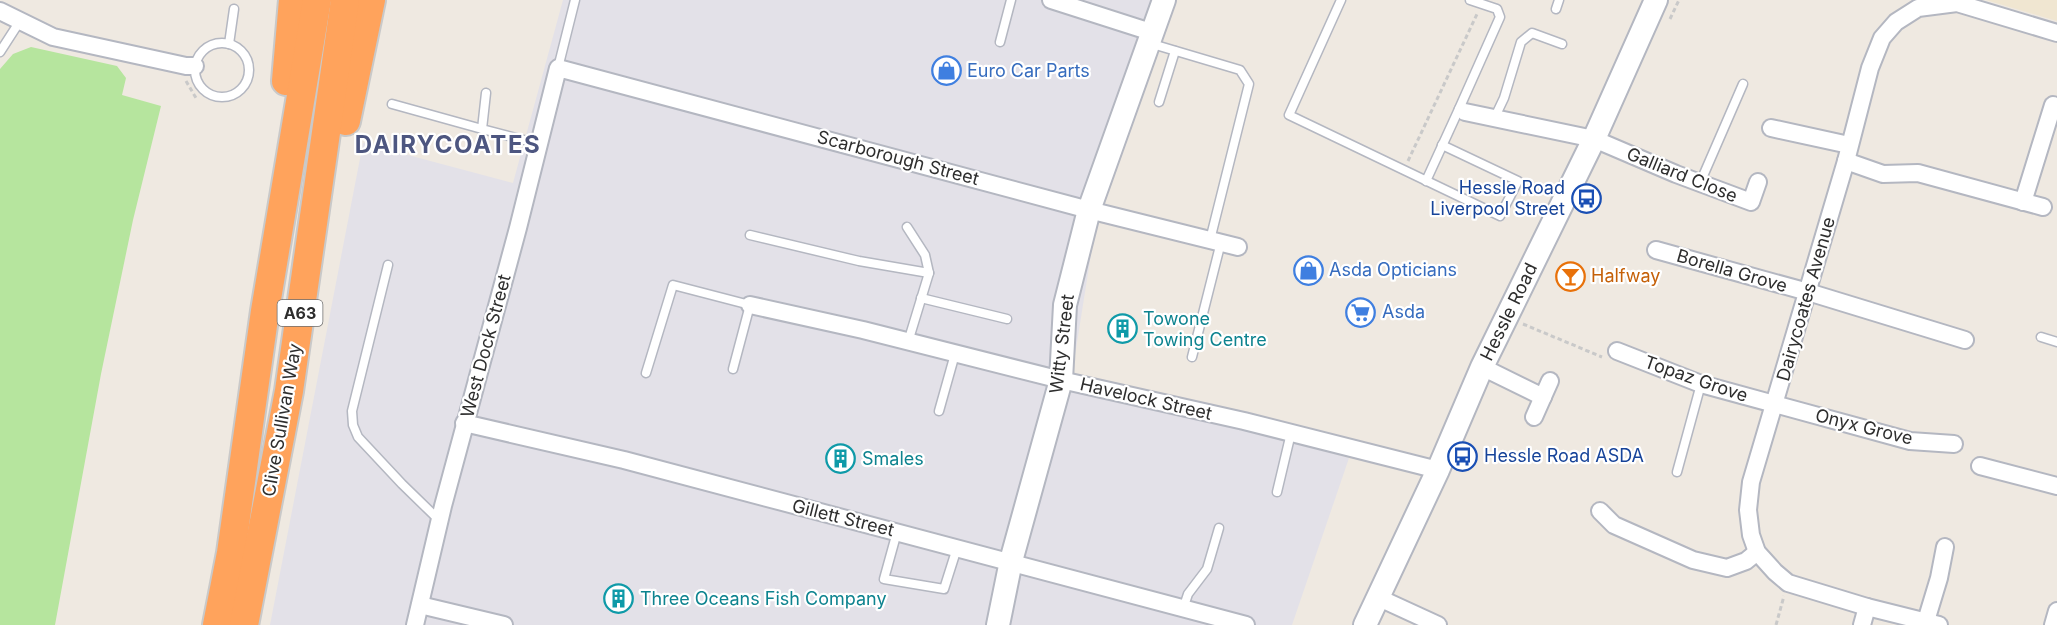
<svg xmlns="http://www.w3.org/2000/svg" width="2057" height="625" font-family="Inter,sans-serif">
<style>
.industrial{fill:#e3e1e8}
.education{fill:#f0e6d1}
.green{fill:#b6e59e}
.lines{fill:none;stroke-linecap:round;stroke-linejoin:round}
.lane-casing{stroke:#b4b7c1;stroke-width:11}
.street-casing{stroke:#b4b7c1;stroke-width:20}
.secondary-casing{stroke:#b4b7c1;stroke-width:26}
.highway-casing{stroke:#c9c9c9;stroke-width:32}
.path{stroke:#c9c9c9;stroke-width:3;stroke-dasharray:4.5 3;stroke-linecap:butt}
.lane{stroke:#fff;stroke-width:8}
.street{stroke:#fff;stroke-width:16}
.secondary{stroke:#fff;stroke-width:22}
.highway{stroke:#ffa35c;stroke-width:28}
.labels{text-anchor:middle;stroke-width:4.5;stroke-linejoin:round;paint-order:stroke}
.shield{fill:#fff;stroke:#6d6d6d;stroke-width:1.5}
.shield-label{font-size:16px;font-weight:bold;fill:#2e2e2e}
.shop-label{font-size:18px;fill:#366cbe;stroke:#fff;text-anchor:start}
.street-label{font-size:18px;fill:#2e2e2e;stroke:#fff}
.transit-label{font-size:18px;fill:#164399;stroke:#fff;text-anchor:end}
.food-label{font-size:18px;fill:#c56008;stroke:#fff;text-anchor:start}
.culture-label{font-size:18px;fill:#0d838f;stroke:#fff;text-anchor:start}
.district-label{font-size:24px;font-weight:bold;letter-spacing:1.5px;fill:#4d5680;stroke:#fff}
</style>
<rect width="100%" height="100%" fill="#efe9e1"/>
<polygon class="industrial" points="563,0 1175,0 1153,52 1099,204 1072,374 1209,404 1206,418 1349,458 1292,625 270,625 363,143 513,183"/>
<polygon class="education" points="1986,0 2057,0 2057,21"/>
<polygon class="green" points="31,47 117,66 126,78 122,95 161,106 133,220 101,374 55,625 0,625 0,69 13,54"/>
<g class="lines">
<defs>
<g id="lane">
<polyline points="1341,0 1289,115 1500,216 1518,181 1442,145"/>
<polyline points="1556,9 1559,0"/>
<polyline points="1000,42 1011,0"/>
<circle cx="222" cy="70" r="27"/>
<polyline points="1149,43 1240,70 1249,84 1210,240"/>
<polyline points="229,44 234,9"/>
<polyline points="0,52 20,21"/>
<polyline points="558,68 575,0"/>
<polyline points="486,93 482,129 539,144"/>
<polyline points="1159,102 1175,51"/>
<polyline points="392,104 482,129"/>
<polyline points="1465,112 1459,109 1500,17 1497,9 1470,0"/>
<polyline points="1494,119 1504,98 1521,42 1532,33 1562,44"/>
<polyline points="1426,181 1459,109"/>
<polyline points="1700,183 1743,84"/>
<polyline points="907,227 925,255 929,273 908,342"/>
<polyline points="750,235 859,261 929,273"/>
<polyline points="388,265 352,411 353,425 358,437 402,484 439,520"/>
<polyline points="921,298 1007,319"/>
<polyline points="2041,337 2057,342"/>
<polyline points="1192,357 1221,242"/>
<polyline points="646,373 673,285 750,305 733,369"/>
<polyline points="939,411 955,354"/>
<polyline points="1677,472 1701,384"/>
<polyline points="1277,492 1291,433"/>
<polyline points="897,532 884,579 944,589 957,548"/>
<polyline points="1183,609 1188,594 1207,569 1219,528"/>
</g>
<g id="street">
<polyline points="1051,0 1151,32"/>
<polyline points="0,11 53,37 186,66 195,66"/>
<polyline points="1465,112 1594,139 1676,174 1751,202 1758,182"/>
<polyline points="1771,128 1849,145"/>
<polyline points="1846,161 1883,174 1918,173 2043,207"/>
<polyline points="2023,202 2053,105"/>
<polyline points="1656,250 1808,292 1965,340"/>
<polyline points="750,305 863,330 1061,380 1244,421 1438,470"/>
<polyline points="1617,351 1701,384 1910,441 1954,444"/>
<polyline points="1482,367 1543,397"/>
<polyline points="1534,417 1550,381"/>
<polyline points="464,423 624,460 1246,625"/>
<polyline points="1980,466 2057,486"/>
<polyline points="1600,511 1614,525 1693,560 1727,568 1746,561 1757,552"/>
<polyline points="1377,597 1438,625"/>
<polyline points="420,605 504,625"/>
<polyline points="1926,621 1939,578 1945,547"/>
<polyline points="415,625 443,506 518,228 558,68 1089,210 1238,247"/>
<polyline points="1862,625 1867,607"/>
<polyline points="1939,625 1867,607 1788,583 1775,572 1757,552 1751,535 1748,510 1751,482 1846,161 1870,68 1882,38 1896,22 1918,8 1957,3 2057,33"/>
<polyline points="2053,625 2057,611"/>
</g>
<g id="secondary">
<polyline points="998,625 1011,561 1061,380 1065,305 1089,210 1164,0"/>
<polyline points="1365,625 1438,470 1482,367 1594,139 1656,0"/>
</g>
<g id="highway">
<polyline points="286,81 293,0"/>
<polyline points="346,121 371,0"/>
<polyline points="217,625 231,553 265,311 317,0"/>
<polyline points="244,625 289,391 345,0"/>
</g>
</defs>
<use href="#lane" class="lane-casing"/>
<use href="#street" class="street-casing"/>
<use href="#secondary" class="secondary-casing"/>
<use href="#highway" class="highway-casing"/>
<g class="path">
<polyline points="1670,19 1679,0"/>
<polyline points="186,81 196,98"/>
<polyline points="1408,161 1478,12"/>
<polyline points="1523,324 1602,357"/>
<polyline points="1776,625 1784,596"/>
</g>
<use href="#lane" class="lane"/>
<use href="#street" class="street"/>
<use href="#secondary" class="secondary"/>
<use href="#highway" class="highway"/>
</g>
<defs>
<symbol id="shop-ring" viewBox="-11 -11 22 22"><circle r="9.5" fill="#fff" stroke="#3f7fe0" stroke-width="1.5"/><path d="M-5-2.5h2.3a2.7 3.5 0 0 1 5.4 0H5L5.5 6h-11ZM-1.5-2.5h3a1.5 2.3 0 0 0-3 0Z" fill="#3f7fe0"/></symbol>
<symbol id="bus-ring" viewBox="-11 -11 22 22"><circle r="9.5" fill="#fff" stroke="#1a4fb4" stroke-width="1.5"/><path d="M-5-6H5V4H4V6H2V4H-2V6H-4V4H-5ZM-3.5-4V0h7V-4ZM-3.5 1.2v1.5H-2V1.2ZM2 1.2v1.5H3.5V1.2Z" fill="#1a4fb4"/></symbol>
<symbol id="bar-ring" viewBox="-11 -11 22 22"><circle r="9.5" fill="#fff" stroke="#e8710a" stroke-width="1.5"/><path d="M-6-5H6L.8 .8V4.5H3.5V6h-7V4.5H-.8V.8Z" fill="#e8710a"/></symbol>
<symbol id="supermarket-ring" viewBox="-11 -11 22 22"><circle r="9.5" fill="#fff" stroke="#3f7fe0" stroke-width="1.5"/><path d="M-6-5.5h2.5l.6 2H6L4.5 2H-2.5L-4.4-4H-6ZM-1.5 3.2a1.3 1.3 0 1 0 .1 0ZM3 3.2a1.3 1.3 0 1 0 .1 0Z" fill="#3f7fe0"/></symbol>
<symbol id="building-ring" viewBox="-11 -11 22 22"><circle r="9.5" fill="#fff" stroke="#0f9aa8" stroke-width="1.5"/><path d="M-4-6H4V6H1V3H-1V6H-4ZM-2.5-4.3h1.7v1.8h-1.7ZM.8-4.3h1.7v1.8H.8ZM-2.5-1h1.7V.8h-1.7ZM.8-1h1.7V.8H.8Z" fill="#0f9aa8"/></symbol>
</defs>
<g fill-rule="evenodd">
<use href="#shop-ring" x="930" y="54" width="33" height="33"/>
<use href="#bus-ring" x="1570" y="182" width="33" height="33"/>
<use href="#shop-ring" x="1292" y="254" width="33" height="33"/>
<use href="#bar-ring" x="1554" y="260" width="33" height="33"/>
<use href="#supermarket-ring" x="1344" y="296" width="33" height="33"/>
<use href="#building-ring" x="1106" y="312" width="33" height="33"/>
<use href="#bus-ring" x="1446" y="440" width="33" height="33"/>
<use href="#building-ring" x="824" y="442" width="33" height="33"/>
<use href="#building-ring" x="602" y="582" width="33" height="33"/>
</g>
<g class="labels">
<rect class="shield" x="277.5" y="300" width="45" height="26" rx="4.5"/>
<g class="shield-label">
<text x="300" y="319">A63</text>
</g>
<g class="shop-label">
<text x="967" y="77">Euro Car Parts</text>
<text x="1329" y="276">Asda Opticians</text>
<text x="1382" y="318">Asda</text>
</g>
<g class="street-label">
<text transform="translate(898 158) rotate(15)" y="6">Scarborough Street</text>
<text transform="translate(1682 175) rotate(22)" y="6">Galliard Close</text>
<text transform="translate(1732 271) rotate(16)" y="6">Borella Grove</text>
<text transform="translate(1806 299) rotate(-74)" y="6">Dairycoates Avenue</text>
<text transform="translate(1509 312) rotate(-64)" y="6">Hessle Road</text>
<text transform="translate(1062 344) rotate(-83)" y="6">Witty Street</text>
<text transform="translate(486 346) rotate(-75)" y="6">West Dock Street</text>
<text transform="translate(1696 379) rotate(19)" y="6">Topaz Grove</text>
<text transform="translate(1146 399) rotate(13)" y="6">Havelock Street</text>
<text transform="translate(282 420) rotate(-80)" y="6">Clive Sullivan Way</text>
<text transform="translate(1864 427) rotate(14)" y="6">Onyx Grove</text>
<text transform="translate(843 518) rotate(14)" y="6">Gillett Street</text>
</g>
<g class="transit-label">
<text x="1565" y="194">Hessle Road<tspan x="1565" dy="21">Liverpool Street</tspan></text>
<text x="1484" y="462" text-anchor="start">Hessle Road ASDA</text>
</g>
<g class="food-label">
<text x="1591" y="282">Halfway</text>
</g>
<g class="culture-label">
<text x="1143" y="325">Towone<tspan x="1143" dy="21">Towing Centre</tspan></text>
<text x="862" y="465">Smales</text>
<text x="640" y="605">Three Oceans Fish Company</text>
</g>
<g class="district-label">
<text x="448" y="153">DAIRYCOATES</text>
</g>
</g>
</svg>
